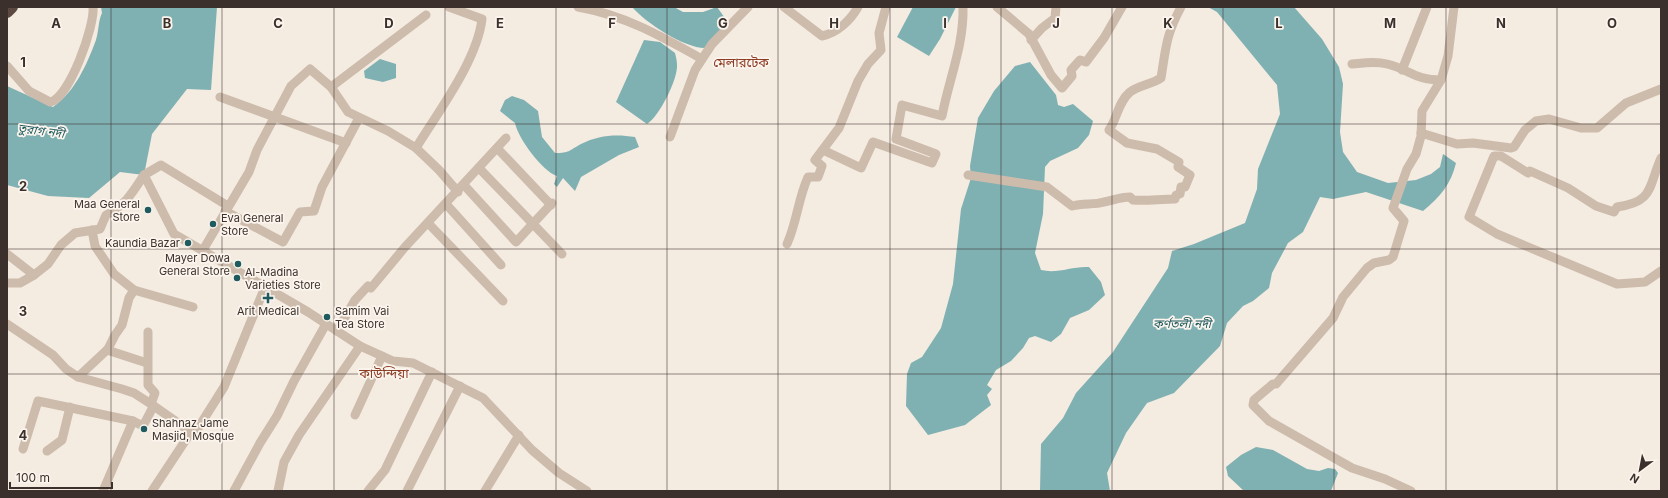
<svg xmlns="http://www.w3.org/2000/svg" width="1668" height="498" font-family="Inter,'Noto Sans Bengali',sans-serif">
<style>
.water{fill:#7fb0b2}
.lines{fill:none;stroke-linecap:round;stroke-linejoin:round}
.minor{stroke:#cdbbac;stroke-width:9}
.highway{stroke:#5c4a42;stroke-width:12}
.grid{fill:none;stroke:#3b302b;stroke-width:1;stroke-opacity:0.55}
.poi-dot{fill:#1f5a5e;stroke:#fbf5ee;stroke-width:1.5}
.labels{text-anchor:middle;stroke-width:3.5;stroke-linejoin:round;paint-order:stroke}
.poi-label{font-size:11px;fill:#3b302b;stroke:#fbf5ee;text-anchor:start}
.water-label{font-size:12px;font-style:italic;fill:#1f5a5e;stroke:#fbf5ee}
.quarter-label{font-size:13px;fill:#8c3b22;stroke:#fbf5ee}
.grid-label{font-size:13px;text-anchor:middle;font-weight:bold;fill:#3b302b;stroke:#fbf5ee;stroke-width:3.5;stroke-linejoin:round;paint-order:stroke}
</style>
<rect width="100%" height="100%" fill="#f4ebe1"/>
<g class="water">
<path d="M101,7H217L211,90L187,89L152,134L144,175L120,172L89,198L48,196L7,185V86L53,107C75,92 87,64 96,40C99,30 98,22 102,13Z"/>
<path d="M632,7H674L683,12H703L717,7L727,21L705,48C684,48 646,23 632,7Z"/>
<polygon points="913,7 956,7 940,39 929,56 897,37"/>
<path d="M1208,7H1294L1322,39L1339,67L1343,84L1340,132L1343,152L1357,172L1388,183L1416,180L1431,174L1440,167L1443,154L1456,163C1451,184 1440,197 1423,211L1366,192L1333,199L1320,197L1303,232L1288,243L1272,273L1269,288L1253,301L1243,306L1227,323L1220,346L1174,393L1147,403L1126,433L1107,473L1110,491H1040L1041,444L1063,418L1076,393L1113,352L1168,268L1172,251L1194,244L1245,223L1257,189L1258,169L1280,114L1277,85L1217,12Z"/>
<path d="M644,40L660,42L675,53C676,57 677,61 677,65C678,79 659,117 647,124L616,102Z"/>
<polygon points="380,59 396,64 396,78 383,82 365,78 364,71"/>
<path d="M1030,62L1056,95L1058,105L1064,107L1073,104L1093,121L1089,135L1078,148L1050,161L1045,167L1043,214L1035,253L1041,270C1058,274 1072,266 1089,267L1101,282L1105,295L1089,310L1070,318L1061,334L1051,342L1035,336L1029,338L1023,348L1011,361L996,370L987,385L992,389L987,395L991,405L965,425L928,435L906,406L907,374L911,363L922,357L941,328L953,284L961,209L971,178L970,166L978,118L994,91L1015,66Z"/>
<path d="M512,96L524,100L538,111L542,137L555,153C570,153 568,151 581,144C599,135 616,134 635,137L639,147L619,155L581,177L575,191L563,178L557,187L554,184L557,176C542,171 518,138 515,123L500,111L505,100Z"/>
<polygon points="1256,447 1273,450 1307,469 1319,471 1328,468 1335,469 1338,473 1331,491 1244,491 1228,476 1226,467 1241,455"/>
</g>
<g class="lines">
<g class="minor">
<path d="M578,7C624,15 661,36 702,59"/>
<path d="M784,7L822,36C837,33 850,21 858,7"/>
<polyline points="997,7 1029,34 1051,75 1062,88 1072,76 1071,70 1080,60 1086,62 1104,38 1122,7"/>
<polyline points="1031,40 1042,28 1055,18 1056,7"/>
<path d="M1352,64C1364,63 1375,61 1387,64C1409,69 1414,80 1441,80"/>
<path d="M7,66L29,91L50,102C69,99 95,26 93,7"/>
<polyline points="1402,70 1427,7"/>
<polyline points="331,87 426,15"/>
<polyline points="220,97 346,143"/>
<polyline points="1421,133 1457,144 1473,143 1511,148 1514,147 1525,130 1536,121 1549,119 1581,128 1597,128 1626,103 1661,89"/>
<polyline points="670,137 695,70 712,44 748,7"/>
<path d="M416,148C438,112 477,61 482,19L449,7"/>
<polyline points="497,148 551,205"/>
<path d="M823,150L861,168L873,142L932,163L936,154L896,139L902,105L942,116C949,79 964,45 963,7"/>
<path d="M1661,158C1648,187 1654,202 1617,207L1614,212L1596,206L1568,188L1530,171L1528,173L1501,156H1494L1469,217L1497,234L1617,284L1645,282L1661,271"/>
<polyline points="479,168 562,254"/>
<polyline points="144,175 161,165 228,206"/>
<path d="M968,175L1047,187L1072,206C1083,203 1094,205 1104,202C1114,200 1120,197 1130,197L1133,200C1147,201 1160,199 1175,199L1176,195L1180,194L1181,187H1185L1190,175L1178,167L1179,162L1157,149L1127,143L1109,130C1117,119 1118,102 1130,92C1138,86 1152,84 1161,78C1166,47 1166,35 1181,7"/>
<polyline points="464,185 516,242 552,203"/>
<polyline points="446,204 501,265"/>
<polyline points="225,211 283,242 300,212 314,211 322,187 359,118"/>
<polyline points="428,223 503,301"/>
<polyline points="92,230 95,246 114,274 134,290 193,307"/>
<path d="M787,244C797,222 798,199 808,177H818L822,166L815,160L839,128L858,81L868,64L881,50L879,33L886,7"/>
<polyline points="203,250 249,172 257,150 291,86 310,69 331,87 348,112 388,131 416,148 439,170 458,192"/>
<polyline points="7,254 34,275"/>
<path d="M7,283H20L34,275L48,264L61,245L75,233L100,229L106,215C124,207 133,192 144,175L174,234L308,312L360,346L393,361L413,363L483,398L532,450L559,473L587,491"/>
<polyline points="7,324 53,355 66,369 78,377 122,389 134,393 151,404"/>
<polyline points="337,331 355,300 368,286 371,288 405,247 506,138"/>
<polyline points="148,332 148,385 155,393 151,404 191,432 152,491"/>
<polyline points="107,350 147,363"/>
<polyline points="78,377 108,349 115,335 122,325 129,298 134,290"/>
<polyline points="355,415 382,356"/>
<polyline points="191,432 195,433 224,387 265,287"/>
<polyline points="23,449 38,401 133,421"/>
<polyline points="47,451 62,440 70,407"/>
<polyline points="103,491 133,421 143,426 153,407"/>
<polyline points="234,491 260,443 277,416 294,381 326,324"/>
<polyline points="278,491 284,462 299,435 360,346"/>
<polyline points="368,491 385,470 432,372"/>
<polyline points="407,491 460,386"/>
<polyline points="485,491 519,435"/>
<polyline points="1411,491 1385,479 1352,468 1269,421 1253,405 1254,400 1273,384 1276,384 1333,318 1343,297 1367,268 1374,263 1389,260 1393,257 1404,221 1393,208 1407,169 1416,154 1421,136 1422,111 1441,80 1448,56 1454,7"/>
</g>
<polyline class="highway" points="7,12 12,7"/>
</g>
<path class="grid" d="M111,7V491M222,7V491M334,7V491M445,7V491M556,7V491M667,7V491M778,7V491M890,7V491M1001,7V491M1112,7V491M1223,7V491M1334,7V491M1446,7V491M1557,7V491M7,124H1661M7,249H1661M7,374H1661"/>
<g class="poi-dot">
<circle cx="148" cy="210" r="4"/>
<circle cx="213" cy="224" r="4"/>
<circle cx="188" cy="243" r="4"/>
<circle cx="238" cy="264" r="4"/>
<circle cx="237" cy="278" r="4"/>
<path d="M266 292h4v4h4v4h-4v4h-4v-4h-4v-4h4z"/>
<circle cx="327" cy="317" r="4"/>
<circle cx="144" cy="429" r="4"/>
</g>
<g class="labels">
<g class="poi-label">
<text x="140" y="208" text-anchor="end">Maa General<tspan x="140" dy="13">Store</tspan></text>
<text x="221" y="222">Eva General<tspan x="221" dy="13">Store</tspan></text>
<text x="180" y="247" text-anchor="end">Kaundia Bazar</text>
<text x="230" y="262" text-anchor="end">Mayer Dowa<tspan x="230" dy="13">General Store</tspan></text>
<text x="245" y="276">Al-Madina<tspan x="245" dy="13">Varieties Store</tspan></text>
<text x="268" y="315" text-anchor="middle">Arit Medical</text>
<text x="335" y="315">Samim Vai<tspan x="335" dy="13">Tea Store</tspan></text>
<text x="152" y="427">Shahnaz Jame<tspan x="152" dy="13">Masjid, Mosque</tspan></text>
</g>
<g class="water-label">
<text transform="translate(41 131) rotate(7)" y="4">তুরাগ নদী</text>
<text x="1182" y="328">কর্ণতলী নদী</text>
</g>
<g class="quarter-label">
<text x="741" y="67">মেলারটেক</text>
<text x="384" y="378">কাউন্দিয়া</text>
</g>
</g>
<g class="grid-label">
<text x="56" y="28">A</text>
<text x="167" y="28">B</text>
<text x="278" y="28">C</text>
<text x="389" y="28">D</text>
<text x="500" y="28">E</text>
<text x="612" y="28">F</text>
<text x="723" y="28">G</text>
<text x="834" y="28">H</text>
<text x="945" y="28">I</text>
<text x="1056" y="28">J</text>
<text x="1168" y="28">K</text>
<text x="1279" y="28">L</text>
<text x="1390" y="28">M</text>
<text x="1501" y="28">N</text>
<text x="1612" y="28">O</text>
<text x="23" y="67">1</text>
<text x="23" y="191">2</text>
<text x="23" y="316">3</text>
<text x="23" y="440">4</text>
</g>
<rect width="1668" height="498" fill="none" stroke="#3b302b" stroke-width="16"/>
<g transform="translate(1640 470) rotate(212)" stroke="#fbf5ee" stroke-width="3" paint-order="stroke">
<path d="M0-3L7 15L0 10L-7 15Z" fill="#3b302b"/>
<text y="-6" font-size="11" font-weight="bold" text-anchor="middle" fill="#3b302b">N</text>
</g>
<path d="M10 482v6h102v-6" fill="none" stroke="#3b302b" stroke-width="2"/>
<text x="16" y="482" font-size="12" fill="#3b302b" stroke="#fbf5ee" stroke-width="3" paint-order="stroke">100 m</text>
</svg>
